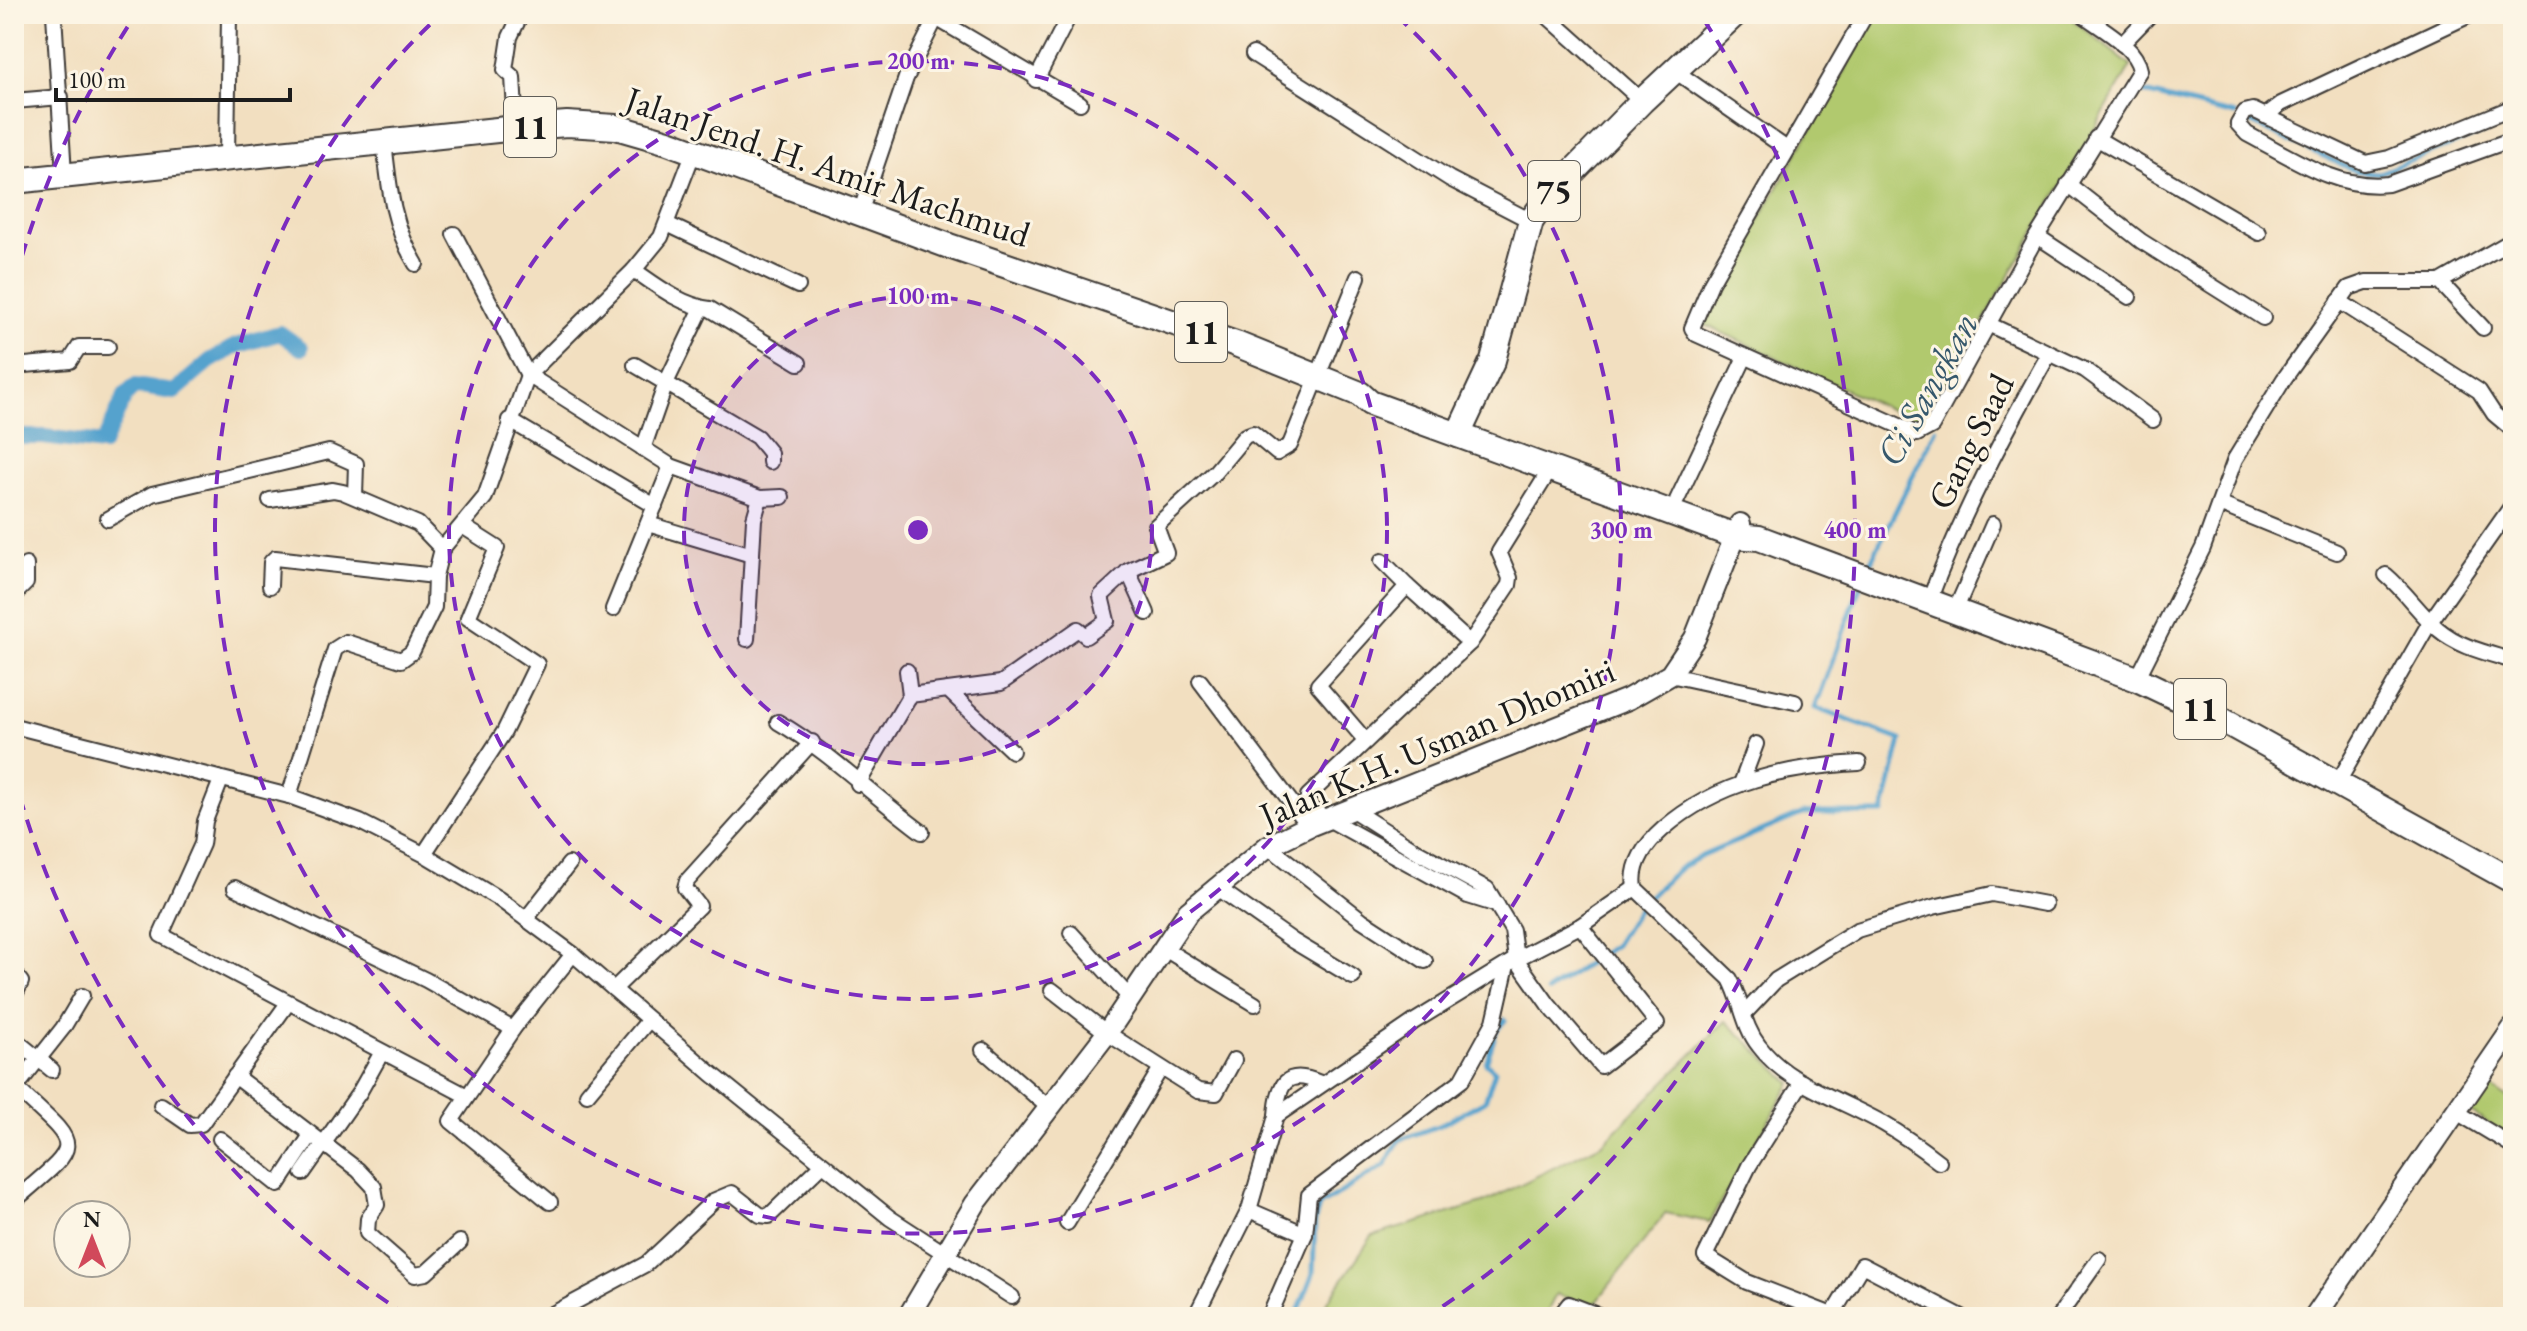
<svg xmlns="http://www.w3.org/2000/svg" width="2527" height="1331" font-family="'EB Garamond',serif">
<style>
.green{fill:#b1c96e;stroke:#667245;stroke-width:2}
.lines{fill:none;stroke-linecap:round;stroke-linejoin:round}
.stream{stroke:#55a2cd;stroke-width:5}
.canal{stroke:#55a2cd;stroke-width:16}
.minor-casing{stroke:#3c3935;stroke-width:18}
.secondary-casing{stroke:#3c3935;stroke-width:24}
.primary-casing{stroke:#3c3935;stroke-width:28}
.trunk-casing{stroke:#3c3935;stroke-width:28}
.minor{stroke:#fff;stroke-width:14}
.secondary{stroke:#fff;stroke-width:20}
.primary{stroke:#fff;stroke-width:24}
.trunk{stroke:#fff;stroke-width:24}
.ring{fill:none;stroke:#7b2cbf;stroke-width:4;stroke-dasharray:14 10}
.labels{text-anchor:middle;stroke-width:6;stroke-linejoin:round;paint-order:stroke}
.shield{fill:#fcf5e5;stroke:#5f5d58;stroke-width:2}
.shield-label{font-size:34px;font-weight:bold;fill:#1c1c1c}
.street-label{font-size:36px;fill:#1c1c1c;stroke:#fcf5e5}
.water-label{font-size:38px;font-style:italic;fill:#36586c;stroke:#fcf5e5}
.centre{fill:#7b2cbf;stroke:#fcf5e5;stroke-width:4}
.ring-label{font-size:24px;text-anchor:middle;font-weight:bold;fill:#7b2cbf;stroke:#fcf5e5;stroke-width:6;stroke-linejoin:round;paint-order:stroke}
</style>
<rect width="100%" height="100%" fill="#fcf5e5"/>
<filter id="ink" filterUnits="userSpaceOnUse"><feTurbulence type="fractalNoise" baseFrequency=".0125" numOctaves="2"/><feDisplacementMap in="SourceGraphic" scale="16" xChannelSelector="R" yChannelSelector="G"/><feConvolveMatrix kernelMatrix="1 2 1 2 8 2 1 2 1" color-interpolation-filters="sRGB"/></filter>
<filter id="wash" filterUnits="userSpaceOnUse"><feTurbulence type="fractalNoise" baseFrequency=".006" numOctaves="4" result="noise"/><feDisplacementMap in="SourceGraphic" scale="32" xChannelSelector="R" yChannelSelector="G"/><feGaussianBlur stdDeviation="1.8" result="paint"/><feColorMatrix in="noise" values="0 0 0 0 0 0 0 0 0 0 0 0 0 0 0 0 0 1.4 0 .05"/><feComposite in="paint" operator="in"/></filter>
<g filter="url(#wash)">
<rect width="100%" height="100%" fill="#f2dfc0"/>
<g class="green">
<polygon points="1877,14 2065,14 2131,66 1923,425 1703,324 1718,292"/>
<polygon points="1726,1021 1791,1083 1709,1222 1666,1213 1593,1306 1556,1294 1545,1317 1317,1317 1372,1236 1483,1203 1603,1143"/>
<polygon points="2482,1083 2513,1101 2513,1127 2507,1135 2464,1108"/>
</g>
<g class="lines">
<g class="stream">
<polyline points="2127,105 2136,91 2235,115"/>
<polyline points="2247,121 2356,171 2379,173 2513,121"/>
<polyline points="1866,571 1936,429"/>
<polyline points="1548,991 1615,945 1639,907 1657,889 1681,867 1704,855 1804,813 1883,813 1901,740 1815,708 1861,584"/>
<polyline points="1296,1317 1313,1274 1315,1220 1319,1206 1385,1165 1399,1140 1438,1126 1485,1101 1495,1071 1486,1063 1497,1029 1505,1020"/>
</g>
<polyline class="canal" points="14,437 44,437 103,444 125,396 135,386 174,392 210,361 236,346 280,333 301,348"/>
</g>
</g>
<g filter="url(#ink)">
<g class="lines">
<defs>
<g id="minor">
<polyline points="54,14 64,174"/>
<polyline points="1545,14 1642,101"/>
<path d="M1866,14L1711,283L1692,328L1696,334L1917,434L1932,426L2037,236L2140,70C2136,46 2100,28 2082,14"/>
<polyline points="2122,44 2151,14"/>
<polyline points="1253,54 1450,179 1531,221"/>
<polyline points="1675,71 1787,149"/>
<polyline points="1036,80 1070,14"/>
<polyline points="14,101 61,97"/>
<path d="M2513,107L2389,158L2365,163L2253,110L2245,112L2238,124L2247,134C2291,157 2337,190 2388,184L2513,139"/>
<polyline points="2265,116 2281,104 2472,14"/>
<polyline points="516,128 513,77 505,70 510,37 521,14"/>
<polyline points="2096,138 2259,233"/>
<path d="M384,141C389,186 392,225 416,264"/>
<polyline points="227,157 229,14"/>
<polyline points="2068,184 2141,241 2263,318"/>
<polyline points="860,213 906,78 936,18 1080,103"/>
<polyline points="667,224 798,286"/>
<polyline points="454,234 528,375 671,466 760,498 782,497"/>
<polyline points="2037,236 2129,297"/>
<path d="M634,270C657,286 681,305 710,309L799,363"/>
<polyline points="2440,282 2483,328"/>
<polyline points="2339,301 2479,391 2494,414 2513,430"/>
<polyline points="1988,324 2085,370 2153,420"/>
<polyline points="635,365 757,437 770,453 770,462"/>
<polyline points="14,366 70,361 79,347 108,347"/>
<polyline points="509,420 655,506"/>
<polyline points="643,449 666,383 702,308"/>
<polyline points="270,500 333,490 343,492 418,524 442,549"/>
<polyline points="1677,500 1745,357"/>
<polyline points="2219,504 2337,552"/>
<polyline points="108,519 152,494 329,452 356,464 355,496"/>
<polyline points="648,524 752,555"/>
<polyline points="1382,561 1407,586"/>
<polyline points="1128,571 1147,613"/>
<path d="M2386,575C2406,592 2419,613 2438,629C2458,646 2483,652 2507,659L2513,651"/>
<polyline points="270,586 271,562 275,558 435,576"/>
<polyline points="14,595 26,583 26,565"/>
<path d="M1929,601C1961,515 2004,434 2049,354"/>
<polyline points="613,609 671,466"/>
<polyline points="1955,611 1993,524"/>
<polyline points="747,639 754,519 760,498"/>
<polyline points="1670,675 1795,702"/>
<polyline points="2137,679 2203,548 2235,459 2284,379 2349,288 2366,282 2440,282 2513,240"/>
<polyline points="1200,681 1309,826"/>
<polyline points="951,693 1012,751"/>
<polyline points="910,695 1001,683 1078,629 1086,636 1107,621 1101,596 1128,571 1166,553 1156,526 1215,472 1245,436 1253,433 1277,453 1290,445 1358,277"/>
<path d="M778,722C830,752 873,796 922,832"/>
<polyline points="14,726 289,796 360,822 427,856 499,899 573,954 711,1073 890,1218 1012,1297"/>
<polyline points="1366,741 1318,685 1407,586 1470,643"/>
<path d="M1859,763C1788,767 1718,781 1663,829C1646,844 1631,864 1635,888L1730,979C1742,1001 1743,1026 1759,1046C1788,1085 1843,1100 1884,1124C1903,1135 1921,1148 1939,1162"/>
<polyline points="221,780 205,821 202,844 161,935 467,1096"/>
<polyline points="858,784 910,695 907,671"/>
<polyline points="1741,784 1756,744"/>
<polyline points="2337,784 2430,622 2513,504"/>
<polyline points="289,796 335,649 346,642 401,660 412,652 434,607 435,576 442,549 485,497 528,375 634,270 661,237 694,151"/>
<polyline points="1351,809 1415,850 1487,889 1512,930 1516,959 1548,1004 1601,1066 1657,1023 1580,926"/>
<polyline points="1268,846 1362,920 1425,961"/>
<polyline points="424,854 504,732 537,664 468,618 497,548 464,527"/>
<polyline points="1215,886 1293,941 1353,977"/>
<polyline points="235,888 426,980 513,1029"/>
<polyline points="1497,905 1468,896 1312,810 1307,804 1308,796 1470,643 1509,585 1510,578 1499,552 1550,470"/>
<polyline points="526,919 569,864"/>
<polyline points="1071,933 1131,999"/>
<polyline points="1163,948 1255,1004"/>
<polyline points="14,973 21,982 14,997"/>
<polyline points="614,989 699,906 685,888 687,881 812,742"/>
<polyline points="1052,990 1107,1033 1198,1091 1216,1093 1234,1060"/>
<polyline points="1744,1014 1776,980 1857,930 1933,907 1992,894 2045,904"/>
<polyline points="14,1039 52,1070"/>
<polyline points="983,1050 1048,1107"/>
<polyline points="235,1076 358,1170 374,1187 377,1205 368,1219 367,1233 415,1275 426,1273 460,1242"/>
<polyline points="1802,1082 1749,1166 1705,1256 1747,1282 1832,1315"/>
<polyline points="14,1090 63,1028 82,996"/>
<polyline points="587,1094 648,1021"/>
<polyline points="161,1105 190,1125 201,1124 288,1003"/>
<polyline points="2455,1111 2513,1146"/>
<path d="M1276,1116C1278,1084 1286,1068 1320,1083"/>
<polyline points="220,1139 278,1185 311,1135"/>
<polyline points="303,1173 359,1093 382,1052"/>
<path d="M14,1201C84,1141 83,1150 16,1088"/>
<polyline points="550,1202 451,1121 513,1029 573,954"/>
<polyline points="1249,1210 1305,1234"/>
<polyline points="1067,1223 1161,1068"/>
<polyline points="547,1317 646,1264 713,1201 732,1193 760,1215 769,1216 822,1165"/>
<polyline points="754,1317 767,1317"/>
<polyline points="1195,1317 1249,1210 1276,1116 1415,1021 1516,959 1580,926 1635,888"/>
<polyline points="1269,1317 1305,1234 1309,1195 1462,1080 1494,1022 1507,965"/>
<polyline points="1559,1317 1569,1304 1603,1317"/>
<polyline points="1831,1317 1862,1265 1962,1317"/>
<polyline points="2058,1317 2099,1259"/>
</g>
<g id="secondary">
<polyline points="908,1317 975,1204 1107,1033 1188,912 1268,846 1309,826 1628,699 1670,675 1695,638 1740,524"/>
<polyline points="2315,1317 2513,1028"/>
</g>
<polyline id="primary" points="1458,435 1493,360 1531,221 1550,195 1642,101 1735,14"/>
<polyline id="trunk" points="14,181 516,128 567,124 616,127 668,142 949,246 1236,344 1360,394 1370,403 1735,536 1759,538 2137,679 2215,716 2513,881"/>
</defs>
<use href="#minor" class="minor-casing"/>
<use href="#secondary" class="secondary-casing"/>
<use href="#primary" class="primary-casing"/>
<use href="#trunk" class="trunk-casing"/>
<use href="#minor" class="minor"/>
<use href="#secondary" class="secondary"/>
<use href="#primary" class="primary"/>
<use href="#trunk" class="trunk"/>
</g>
</g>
<circle cx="918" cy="530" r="234" fill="#7b2cbf" fill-opacity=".12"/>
<g class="ring">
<circle cx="918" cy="530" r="234"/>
<circle cx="918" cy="530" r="469"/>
<path d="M1397 16A703 703 0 1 1 439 16"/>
<path d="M408 1316A937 937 0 0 1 15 780M15 280A937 937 0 0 1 132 20M1704 20A937 937 0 0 1 1428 1316"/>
</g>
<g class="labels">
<g class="shield">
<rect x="504" y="97" width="52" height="60" rx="6"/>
<rect x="1528" y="161" width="52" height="60" rx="6"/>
<rect x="1175" y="302" width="52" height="60" rx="6"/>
<rect x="2174" y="679" width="52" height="60" rx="6"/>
</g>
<g class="shield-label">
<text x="530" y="139">11</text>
<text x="1554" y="203">75</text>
<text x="1201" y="344">11</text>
<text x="2200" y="721">11</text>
</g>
<g class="street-label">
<text transform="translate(828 166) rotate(19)" y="13">Jalan Jend. H. Amir Machmud</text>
<text transform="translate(1970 441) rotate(-63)" y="13">Gang Saad</text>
<text transform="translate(1437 742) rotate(-23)" y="13">Jalan K.H. Usman Dhomiri</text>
</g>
<g class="water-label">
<text transform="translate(1927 389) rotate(-61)" y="13">Ci Sangkan</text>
</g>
</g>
<circle cx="918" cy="530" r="12" class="centre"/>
<g class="ring-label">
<text x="918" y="69">200 m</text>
<text x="918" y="304">100 m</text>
<text x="1621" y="538">300 m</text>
<text x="1855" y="538">400 m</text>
</g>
<rect width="2527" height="1331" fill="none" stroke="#fcf5e5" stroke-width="48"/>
<g transform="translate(92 1239)"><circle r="38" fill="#fcf5e5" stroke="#a29e95" stroke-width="2"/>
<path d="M0-6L14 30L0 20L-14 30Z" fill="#d1495b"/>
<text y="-12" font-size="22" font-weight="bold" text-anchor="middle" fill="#1c1c1c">N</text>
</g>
<path d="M56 88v12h234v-12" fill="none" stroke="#1c1c1c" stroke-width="4"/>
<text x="68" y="88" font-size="24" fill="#1c1c1c" stroke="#fcf5e5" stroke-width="6" paint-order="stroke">100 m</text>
</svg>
